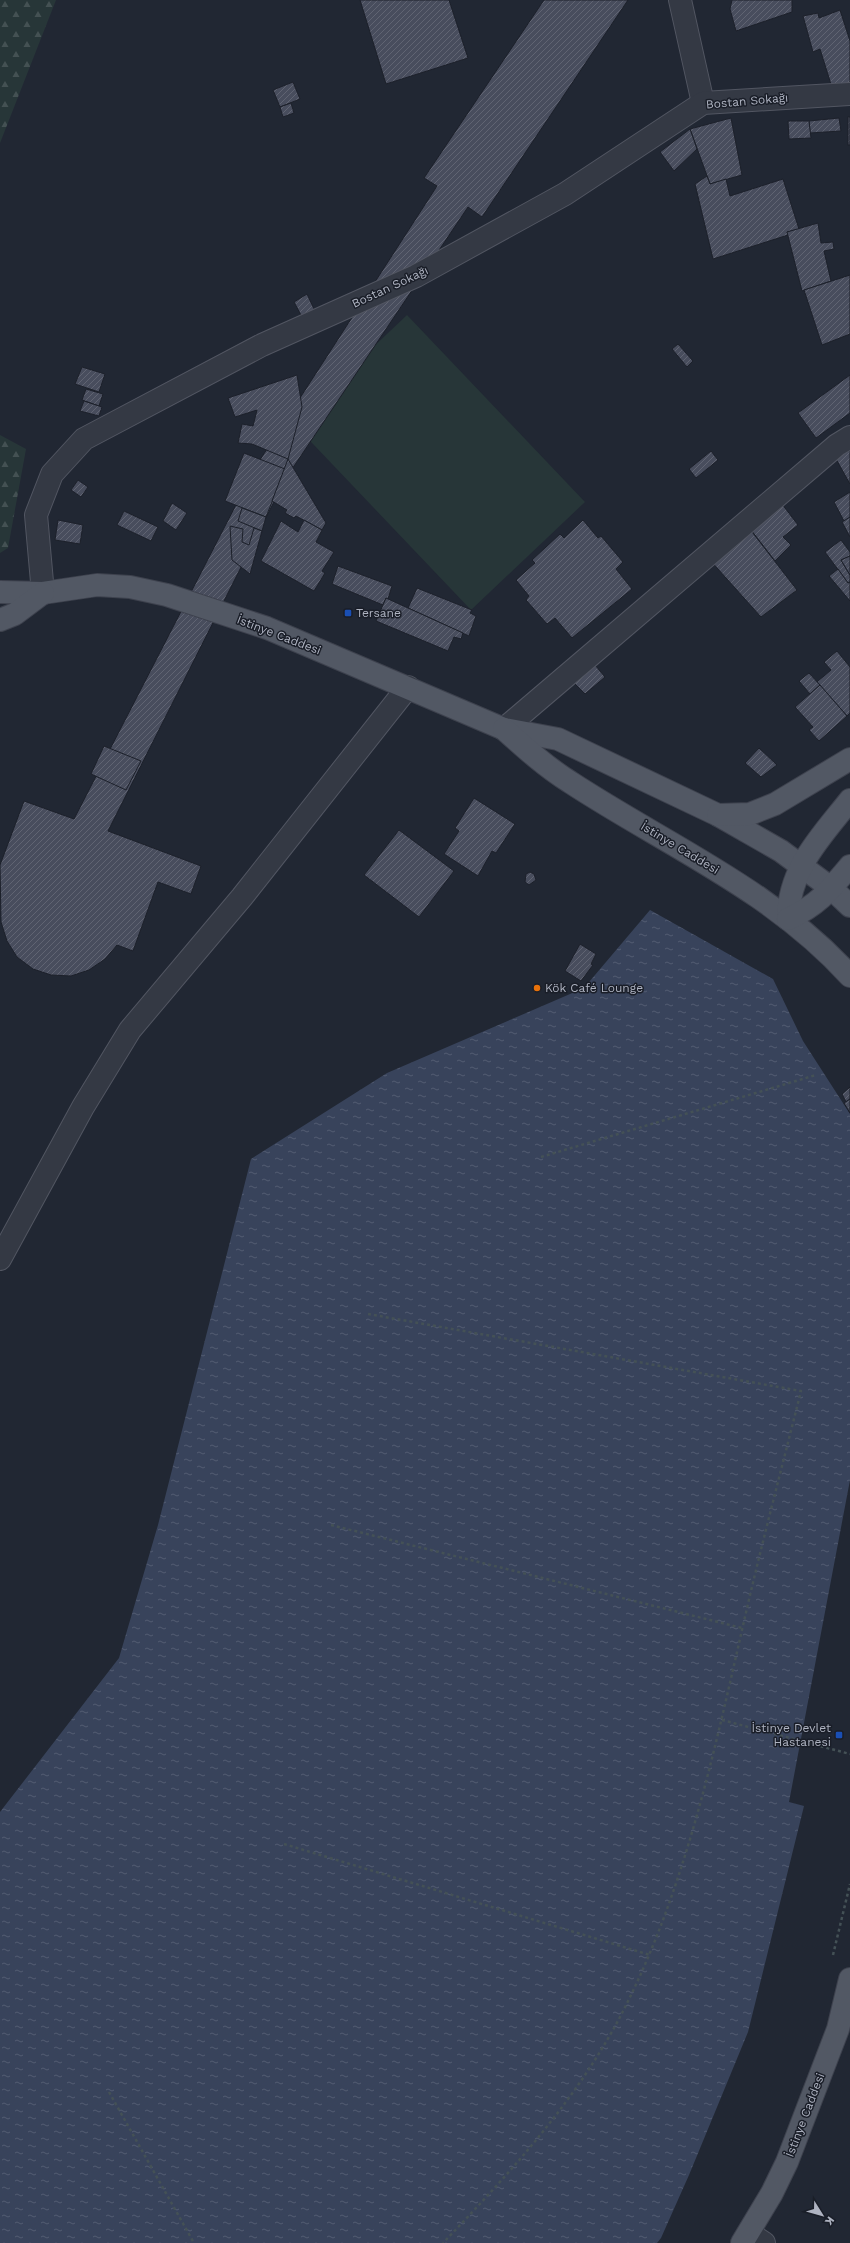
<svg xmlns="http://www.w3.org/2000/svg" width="850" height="2243" font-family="'Work Sans',sans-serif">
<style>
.green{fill:#273638}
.forest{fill:url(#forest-firs)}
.water{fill:url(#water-ripples)}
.building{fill:url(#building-hatch);stroke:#1c202a}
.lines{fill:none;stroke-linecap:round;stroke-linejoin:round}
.minor-casing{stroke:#525662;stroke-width:24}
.major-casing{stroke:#3e424e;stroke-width:24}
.path{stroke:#445156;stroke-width:2.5;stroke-dasharray:3 3;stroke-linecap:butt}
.minor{stroke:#343944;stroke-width:22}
.major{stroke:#525864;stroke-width:22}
.transit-dot{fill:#1a4fb4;stroke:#1a1e28;stroke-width:1.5}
.food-dot{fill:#e8710a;stroke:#1a1e28;stroke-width:1.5}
.labels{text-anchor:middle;stroke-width:3;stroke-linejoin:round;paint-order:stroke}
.street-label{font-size:12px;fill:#aeb3c1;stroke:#1a1e28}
.poi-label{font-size:12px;fill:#aeb3c1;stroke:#1a1e28;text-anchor:start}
</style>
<defs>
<pattern id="forest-firs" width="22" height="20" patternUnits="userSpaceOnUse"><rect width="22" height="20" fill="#273638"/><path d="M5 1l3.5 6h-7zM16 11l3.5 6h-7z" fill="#445153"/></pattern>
<pattern id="water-ripples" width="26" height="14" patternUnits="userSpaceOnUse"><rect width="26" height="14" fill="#38435b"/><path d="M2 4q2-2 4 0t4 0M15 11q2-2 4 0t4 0" fill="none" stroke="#525c71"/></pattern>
<pattern id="building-hatch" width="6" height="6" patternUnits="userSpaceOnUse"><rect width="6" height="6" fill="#484d5d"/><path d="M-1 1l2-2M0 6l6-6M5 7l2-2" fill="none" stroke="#606472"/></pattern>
</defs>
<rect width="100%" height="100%" fill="#212733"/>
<polygon class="green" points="407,315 585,502 471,610 293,423"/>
<g class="forest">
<polygon points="0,0 56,0 0,143"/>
<polygon points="0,435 26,449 8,548 0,553"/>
</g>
<polygon class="water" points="650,910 773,979 803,1041 850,1114 850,1480 789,1802 804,1806 748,2032 689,2175 661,2238 657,2243 0,2243 0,1812 119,1658 158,1525 251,1159 387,1073 584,988"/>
<g class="building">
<polygon points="360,0 449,0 468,58 386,84"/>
<polygon points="544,0 628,0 482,217 468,207 286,478 108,831 201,866 191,894 158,882 133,951 117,945 105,959 89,970 71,976 51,975 33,969 17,957 7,941 1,922 0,865 24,801 74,819 256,466 437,186 424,178"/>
<polygon points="732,0 792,0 792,12 736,31 730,9"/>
<polygon points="840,10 850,41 850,92 834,94 820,49 813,52 803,16 818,13 819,18"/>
<polygon points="293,82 300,99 280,107 273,90"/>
<polygon points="291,103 294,113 283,117 280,107"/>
<rect x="848" y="117" width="2" height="28"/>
<polygon points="731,118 742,175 710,184 690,129"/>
<polygon points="839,118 841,131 810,133 809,121"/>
<polygon points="788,121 809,121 811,138 789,139"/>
<polygon points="690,129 697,149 674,171 660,152"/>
<polygon points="707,176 710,184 726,179 730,196 783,179 799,229 787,232 788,235 713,259 695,184"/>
<polygon points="818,223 821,243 833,242 834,249 824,251 831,281 802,291 787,232"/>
<polygon points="850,275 850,334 822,345 804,290"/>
<polygon points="307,294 315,311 302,317 294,302"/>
<polygon points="678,344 693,361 687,367 672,349"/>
<polygon points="82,367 105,374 99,392 75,384"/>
<polygon points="297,375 302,407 288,459 252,444 238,443 242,424 253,426 257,410 235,417 228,398"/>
<polygon points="850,375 850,413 816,438 798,413"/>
<polygon points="86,389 103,394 99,406 82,400"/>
<polygon points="84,401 102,407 99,416 80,411"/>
<polygon points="850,449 850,484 836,459"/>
<polygon points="711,451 718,460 696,478 689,469"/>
<polygon points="244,453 285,469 266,517 225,501"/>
<polygon points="288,459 326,523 322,530 296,516 294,518 285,513 287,510 272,501"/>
<polygon points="78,480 88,487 81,497 71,490"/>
<polygon points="850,492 850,518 844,521 834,502"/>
<polygon points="172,503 187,513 176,530 163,521"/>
<polygon points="782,504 798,525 783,537 791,545 775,561 751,530"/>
<polygon points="242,508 266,517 262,531 238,521"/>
<polygon points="124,511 158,527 151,541 117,525"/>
<polygon points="850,517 850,537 842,522"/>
<polygon points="58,520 83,525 80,544 55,540"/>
<polygon points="304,520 322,530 316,542 334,552 322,571 325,573 314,591 261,561 281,521 298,532"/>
<polygon points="583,520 598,538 601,536 623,562 616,569 632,589 572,638 555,618 547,624 526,600 529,596 516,580 535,563 532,560 560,534 564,538"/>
<polygon points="230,526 243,529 242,542 249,545 254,528 262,531 250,574 232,560"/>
<polygon points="749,528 797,590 761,617 709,559"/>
<polygon points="841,540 850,552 850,556 841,560 850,575 850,582 848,583 825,552"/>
<polygon points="850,556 850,575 841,560"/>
<polygon points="338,566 392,586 388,599 386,598 383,605 332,584"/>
<polygon points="838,569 848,583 850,582 850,601 829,576"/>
<polygon points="417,588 472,610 470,613 476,616 469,636 408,608"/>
<polygon points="386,598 463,633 461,639 454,637 448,651 376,621"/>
<polygon points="837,651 850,667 850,713 847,716 817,682 831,670 824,662"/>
<polygon points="595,665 605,677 585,694 574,683"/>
<polygon points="809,673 820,685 810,694 799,681"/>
<polygon points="820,685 847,716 819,741 809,730 813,727 795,707"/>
<polygon points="104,746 141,761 126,790 91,774"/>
<polygon points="759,748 777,765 761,777 745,763"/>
<polygon points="474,798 515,824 496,853 492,851 478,876 444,854 459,831 455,828"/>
<polygon points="399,830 454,871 419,917 364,875"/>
<polygon points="530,872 534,874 536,880 529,885 525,882 526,874"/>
<polygon points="580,944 596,954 591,964 593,965 581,981 565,971"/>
<polygon points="850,1087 850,1099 846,1102 842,1094"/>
<polygon points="850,1099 850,1113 844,1103"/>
</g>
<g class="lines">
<defs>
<g id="minor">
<polyline points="680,0 703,103"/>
<polyline points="43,593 36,515 52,474 84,439 262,345 416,276 565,194 703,103 850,94"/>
<polyline points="504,729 837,445 850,437"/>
<polyline points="0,1259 83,1107 130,1030 242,897 408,687"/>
<polyline points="749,2233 764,2243"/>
</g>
<g id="major">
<polyline points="0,592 43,593 97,585 130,587 167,595 267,628 504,729 558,739 718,815 781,851 831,888 850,906"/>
<polyline points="0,620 15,614 43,593"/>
<path d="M504,729C525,748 546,767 570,782C666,845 771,889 850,976"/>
<polyline points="718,815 750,814 775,804 850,759"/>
<path d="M788,919C789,868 820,838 850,800"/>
<path d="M788,919C818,905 829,891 850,866"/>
<polyline points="742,2243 772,2193 787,2162 838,2029 850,1979"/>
</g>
</defs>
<use href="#minor" class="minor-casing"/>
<use href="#major" class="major-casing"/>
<g class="path">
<polyline points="541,1157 816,1075"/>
<path d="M368,1314L801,1391C781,1471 760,1550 742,1630C712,1762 683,1896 620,2017C575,2102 509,2174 443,2243"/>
<polyline points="331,1525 742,1628"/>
<polyline points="722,1720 850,1754"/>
<polyline points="284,1844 650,1955"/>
<polyline points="833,1955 850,1884"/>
<polyline points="109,2092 194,2243"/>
</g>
<use href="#minor" class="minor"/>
<use href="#major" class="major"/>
</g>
<g class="transit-dot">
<rect x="344" y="609" width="8" height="8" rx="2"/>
<rect x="835" y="1731" width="8" height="8" rx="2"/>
</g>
<circle class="food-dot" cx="537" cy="988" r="4"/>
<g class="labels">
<g class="street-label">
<text transform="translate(747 101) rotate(-5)" y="4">Bostan Sokağı</text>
<text transform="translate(390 287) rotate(-25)" y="4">Bostan Sokağı</text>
<text transform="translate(279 635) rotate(21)" y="4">İstinye Caddesi</text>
<text transform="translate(680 848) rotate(31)" y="4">İstinye Caddesi</text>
<text transform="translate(805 2115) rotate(-69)" y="4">İstinye Caddesi</text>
</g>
<g class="poi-label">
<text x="356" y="617">Tersane</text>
<text x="545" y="992">Kök Café Lounge</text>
<text x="831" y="1732" text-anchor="end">İstinye Devlet<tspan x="831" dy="14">Hastanesi</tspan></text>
</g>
</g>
<g transform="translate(822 2215) rotate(127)" stroke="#1a1e28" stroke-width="3" paint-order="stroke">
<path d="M0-3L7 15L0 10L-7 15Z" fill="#aeb3c1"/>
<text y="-6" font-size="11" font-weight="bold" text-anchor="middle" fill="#aeb3c1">K</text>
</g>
</svg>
